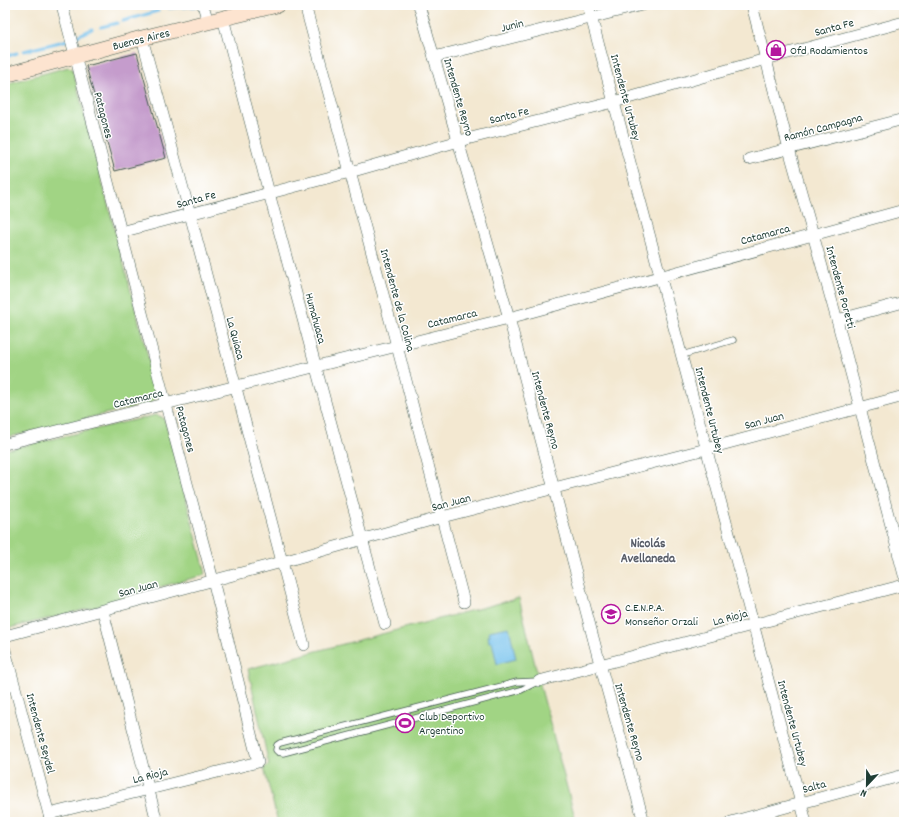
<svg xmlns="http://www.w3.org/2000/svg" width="909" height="827" font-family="Dekko,sans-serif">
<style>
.green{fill:#a1d484;stroke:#60885c}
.water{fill:#71c0ec;stroke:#487e90}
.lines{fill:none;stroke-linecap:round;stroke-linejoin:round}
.stream{stroke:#71c0ec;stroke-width:3}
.building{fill:#c59ccc}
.service-casing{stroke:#3f574c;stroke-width:7}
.minor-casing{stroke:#3f574c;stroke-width:12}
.secondary-casing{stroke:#3f574c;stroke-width:16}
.service{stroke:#fff;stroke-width:5.5}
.minor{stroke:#fff;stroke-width:11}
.secondary{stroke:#fde4d0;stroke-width:15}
.labels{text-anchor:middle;stroke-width:3;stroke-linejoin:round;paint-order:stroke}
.street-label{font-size:12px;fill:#1f3d34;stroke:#fff}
.poi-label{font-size:12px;fill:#1f3d34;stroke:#fff;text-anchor:start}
.neighbourhood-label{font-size:13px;font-weight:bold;fill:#595e69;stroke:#fff}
</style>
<rect width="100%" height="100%" fill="#fff"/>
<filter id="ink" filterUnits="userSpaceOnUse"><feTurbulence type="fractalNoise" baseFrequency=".025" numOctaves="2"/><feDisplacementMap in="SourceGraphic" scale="8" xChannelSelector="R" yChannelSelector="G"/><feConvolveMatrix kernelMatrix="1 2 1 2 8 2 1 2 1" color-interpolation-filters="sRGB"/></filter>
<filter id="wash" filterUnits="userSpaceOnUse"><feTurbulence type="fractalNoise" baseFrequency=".012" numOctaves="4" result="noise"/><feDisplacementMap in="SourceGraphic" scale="16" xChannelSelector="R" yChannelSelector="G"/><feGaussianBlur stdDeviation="0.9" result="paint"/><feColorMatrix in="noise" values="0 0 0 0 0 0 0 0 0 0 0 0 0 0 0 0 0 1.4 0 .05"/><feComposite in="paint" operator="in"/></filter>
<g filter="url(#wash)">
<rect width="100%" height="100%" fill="#f3e8d1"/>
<g class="green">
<polygon points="68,67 72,68 73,71 157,391 155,398 150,403 5,438 5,84"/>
<polygon points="156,415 162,417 165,421 205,570 204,575 141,592 137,597 5,629 5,450"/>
<polygon points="519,598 539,681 575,818 568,820 568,822 278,822 264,768 269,765 248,669"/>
</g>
<polygon class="water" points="509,627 516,659 497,664 492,642 489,642 488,635 490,635 489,631"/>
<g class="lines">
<g class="stream">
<polyline points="169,8 196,6"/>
<polyline points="123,21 158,11"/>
<polyline points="101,27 117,23"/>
<polyline points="77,36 92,29"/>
<polyline points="24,51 68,40"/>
<polyline points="5,57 17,53"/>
</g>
</g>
<g id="blocks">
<polygon class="building" points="137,53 166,158 115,171 86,66"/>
</g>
</g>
<g filter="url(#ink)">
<use href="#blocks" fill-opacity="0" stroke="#3f574c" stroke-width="1"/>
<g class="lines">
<defs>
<g id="service">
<polyline points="682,355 733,340"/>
<polygon points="539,681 521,690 283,753 278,752 276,750 277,745 280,743 517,682"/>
</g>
<g id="minor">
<polyline points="203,5 208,22"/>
<polyline points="305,5 397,346 464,602"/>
<polyline points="419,5 509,318 600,664 644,822"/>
<polyline points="588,5 806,822"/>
<polyline points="752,5 789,149 837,320 904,575"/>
<polyline points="223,18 269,193 385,624"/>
<polyline points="142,38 190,214 304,645"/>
<polyline points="434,57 642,5"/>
<polyline points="749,159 904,119"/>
<polyline points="121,232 350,172 459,141 614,102 766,59 904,22"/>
<polyline points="837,320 904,302"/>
<polyline points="5,444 509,318 904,210"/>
<polyline points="103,611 157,822"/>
<polyline points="5,636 282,562 442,517 706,449 904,396"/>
<polyline points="5,650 51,822"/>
<polyline points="539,681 904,585"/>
<polyline points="49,814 258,762 213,580 166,405 62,5"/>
<polyline points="731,822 904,775"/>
</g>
<polyline id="secondary" points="5,75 142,38 277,5"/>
</defs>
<use href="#service" class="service-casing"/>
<use href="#minor" class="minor-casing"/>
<use href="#secondary" class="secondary-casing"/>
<use href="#service" class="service"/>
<use href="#minor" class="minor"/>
<use href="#secondary" class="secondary"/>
</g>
</g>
<defs>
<symbol id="shop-ring" viewBox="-11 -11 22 22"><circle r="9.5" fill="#fff" stroke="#b5179e" stroke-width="1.5"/><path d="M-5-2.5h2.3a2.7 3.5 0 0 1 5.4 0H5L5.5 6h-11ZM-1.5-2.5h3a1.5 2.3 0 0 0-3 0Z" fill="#b5179e"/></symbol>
<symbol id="school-ring" viewBox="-11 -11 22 22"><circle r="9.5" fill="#fff" stroke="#b5179e" stroke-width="1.5"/><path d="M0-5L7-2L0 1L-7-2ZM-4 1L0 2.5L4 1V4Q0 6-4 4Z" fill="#b5179e"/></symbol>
<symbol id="stadium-ring" viewBox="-11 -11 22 22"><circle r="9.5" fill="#fff" stroke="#b5179e" stroke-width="1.5"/><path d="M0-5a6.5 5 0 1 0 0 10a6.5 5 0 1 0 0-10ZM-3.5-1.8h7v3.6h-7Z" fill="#b5179e"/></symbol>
</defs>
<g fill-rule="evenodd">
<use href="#shop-ring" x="765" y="39" width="22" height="22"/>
<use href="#school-ring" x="600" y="603" width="22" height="22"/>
<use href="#stadium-ring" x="394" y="712" width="22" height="22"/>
</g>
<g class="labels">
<g class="street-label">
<text transform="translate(512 25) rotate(-14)" y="4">Junin</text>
<text transform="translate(834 27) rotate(-15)" y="4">Santa Fe</text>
<text transform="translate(141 39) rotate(-14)" y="4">Buenos Aires</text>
<text transform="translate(459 97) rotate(74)" y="4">Intendente Reyno</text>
<text transform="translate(626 97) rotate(75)" y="4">Intendente Urtubey</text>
<text transform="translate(104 115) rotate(76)" y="4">Patagones</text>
<text transform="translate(509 115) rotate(-14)" y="4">Santa Fe</text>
<text transform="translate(823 127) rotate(-15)" y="4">Ramón Campagna</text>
<text transform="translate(196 199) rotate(-15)" y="4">Santa Fe</text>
<text transform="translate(765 234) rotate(-15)" y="4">Catamarca</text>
<text transform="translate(841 287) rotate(75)" y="4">Intendente Poretti</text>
<text transform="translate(398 300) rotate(75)" y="4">Intendente de la Colina</text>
<text transform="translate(316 318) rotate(75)" y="4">Humahuaca</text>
<text transform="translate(452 318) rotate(-14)" y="4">Catamarca</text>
<text transform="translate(236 338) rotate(75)" y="4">La Quiaca</text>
<text transform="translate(138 398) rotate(-14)" y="4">Catamarca</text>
<text transform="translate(546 410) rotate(75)" y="4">Intendente Reyno</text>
<text transform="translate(710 410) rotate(76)" y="4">Intendente Urtubey</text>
<text transform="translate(764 420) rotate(-15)" y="4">San Juan</text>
<text transform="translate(186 429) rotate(75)" y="4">Patagones</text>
<text transform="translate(451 502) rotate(-15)" y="4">San Juan</text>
<text transform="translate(138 588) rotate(-15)" y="4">San Juan</text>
<text transform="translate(730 617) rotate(-15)" y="4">La Rioja</text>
<text transform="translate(630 722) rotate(74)" y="4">Intendente Reyno</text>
<text transform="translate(793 723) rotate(75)" y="4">Intendente Urtubey</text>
<text transform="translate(41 733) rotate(75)" y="4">Intendente Seydel</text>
<text transform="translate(150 775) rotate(-14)" y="4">La Rioja</text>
<text transform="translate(814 786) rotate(-15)" y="4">Salta</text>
</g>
<g class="poi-label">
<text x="790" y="54">Ofd Rodamientos</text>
<text x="625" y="611">C.E.N.P.A.<tspan x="625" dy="14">Monseñor Orzali</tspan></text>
<text x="419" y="720">Club Deportivo<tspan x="419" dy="14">Argentino</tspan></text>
</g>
<g class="neighbourhood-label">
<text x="648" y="547">Nicolás<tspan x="648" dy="15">Avellaneda</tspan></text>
</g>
</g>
<rect width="909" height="827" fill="none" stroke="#fff" stroke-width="20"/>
<g transform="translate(867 785) rotate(202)" stroke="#ffffff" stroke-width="3" paint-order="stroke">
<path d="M0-3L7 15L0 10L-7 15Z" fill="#1f3d34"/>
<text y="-6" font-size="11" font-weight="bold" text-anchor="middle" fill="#1f3d34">N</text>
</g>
</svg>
